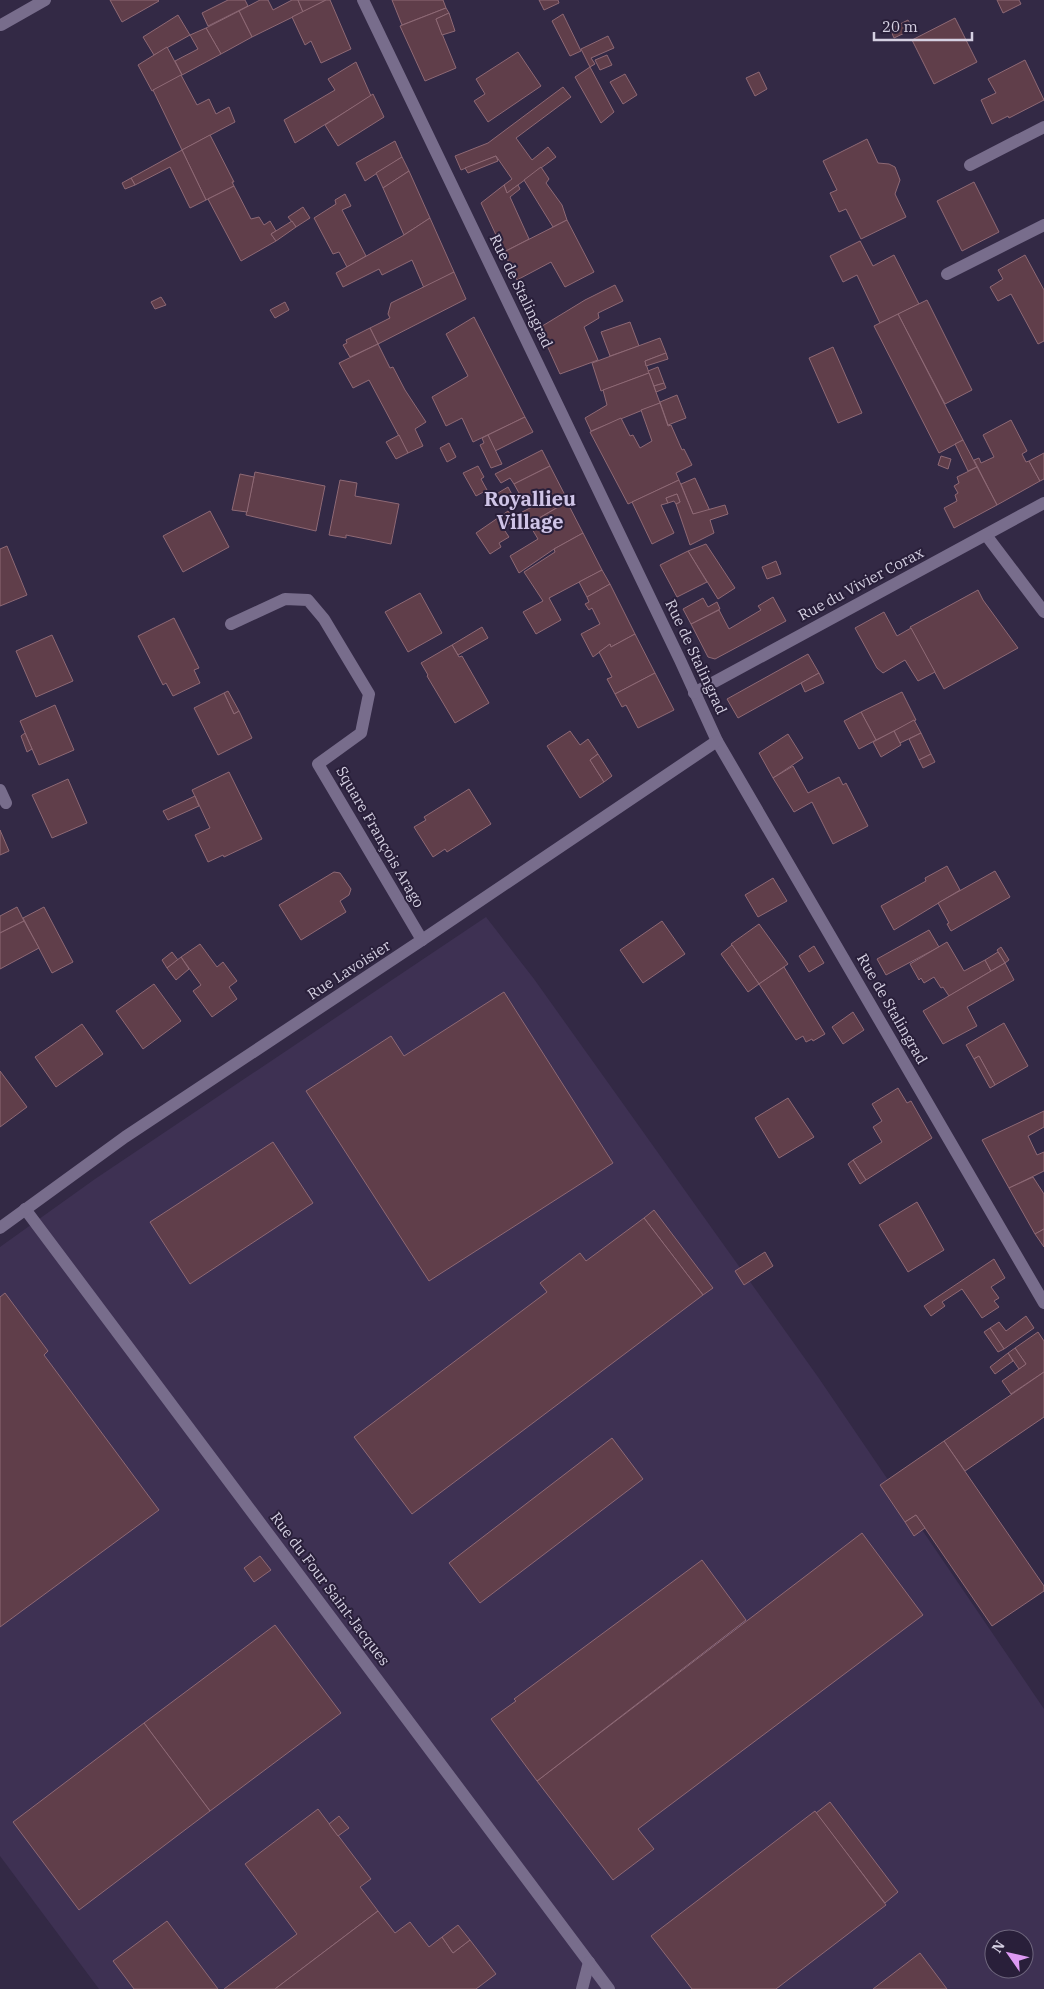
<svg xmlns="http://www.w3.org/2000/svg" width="1044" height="1989" font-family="'IBM Plex Serif',serif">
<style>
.built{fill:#3e3153;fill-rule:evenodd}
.building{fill:#603e4a;stroke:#8e6975}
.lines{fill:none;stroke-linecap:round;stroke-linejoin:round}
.service{stroke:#786d8c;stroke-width:12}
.minor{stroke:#786d8c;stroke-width:12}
.labels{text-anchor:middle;stroke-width:4;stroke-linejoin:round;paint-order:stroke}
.street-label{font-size:15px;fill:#d5d0e2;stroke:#291f3a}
.district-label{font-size:20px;font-weight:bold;fill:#cfc4e7;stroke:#291f3a}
</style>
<rect width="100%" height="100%" fill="#332945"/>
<path class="built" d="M486,917L534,979L818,1377L1044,1709V1989H99L0,1856V1247L95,1179ZM994,1939H1024V1969H994Z"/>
<g class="building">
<polygon points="110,0 158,0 159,1 122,22"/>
<polygon points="228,0 245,0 248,6 208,26 202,13"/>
<polygon points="260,0 268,0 273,10 292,0 298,0 303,12 252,37 239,11"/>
<polygon points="298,0 326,0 303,12"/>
<polygon points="326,0 330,0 351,49 321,63 311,41 305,45 292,17"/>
<polygon points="392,0 443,0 446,8 402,25"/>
<polygon points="539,0 558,0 559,3 544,10"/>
<polygon points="997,0 1019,0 1021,4 1003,13"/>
<polygon points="446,8 449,13 436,19 456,68 425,81 400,26"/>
<polygon points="239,11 252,37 221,54 206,28"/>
<polygon points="449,13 455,31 442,35 436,19"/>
<polygon points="563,14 581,51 570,56 552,21"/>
<polygon points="178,15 190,35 154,55 143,37"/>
<polygon points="955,18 977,62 934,84 912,40"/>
<polygon points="908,20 913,29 894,38 890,29"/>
<polygon points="206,28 221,54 182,75 175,61 198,49 190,35"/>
<polygon points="608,36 614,48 591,58 595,64 590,67 581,49"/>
<polygon points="167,47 182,75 152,91 138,65"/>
<polygon points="518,52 541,86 488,122 474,101 485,94 476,79"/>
<polygon points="607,55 612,65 600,70 595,60"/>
<polygon points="1025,60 1044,100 1009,118 1008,116 992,124 981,100 996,93 988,79"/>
<polygon points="356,62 371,96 295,143 284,120 335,90 328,79"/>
<polygon points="590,67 614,112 601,123 575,77"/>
<polygon points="759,72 767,89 755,96 746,78"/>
<polygon points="625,74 637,95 623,104 610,82"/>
<polygon points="181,75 197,105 209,99 216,114 229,107 235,122 182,150 153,90"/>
<polygon points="563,87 571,97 516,138 532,160 548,147 556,157 507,193 504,185 512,179 496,156 461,170 455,156 488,143"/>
<polygon points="373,94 384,117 338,146 325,125"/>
<polygon points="210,135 234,182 232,182 234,186 206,200 182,150"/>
<polygon points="867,139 878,163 889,164 895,167 900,180 895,194 906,217 861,239 846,209 839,212 830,193 837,190 823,161"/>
<polygon points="395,141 402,157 365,181 356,163"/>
<polygon points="182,150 206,200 190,208 170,167 135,185 131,178"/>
<polygon points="496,156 498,161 468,173 465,168"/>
<polygon points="402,157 409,171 383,188 376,173"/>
<polygon points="541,167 549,179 546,183 562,205 567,220 553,227 524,180"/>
<polygon points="409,171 430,218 404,235 383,188"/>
<polygon points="131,178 135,185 125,189 122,183"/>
<polygon points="974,182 999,232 962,251 937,201"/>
<polygon points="504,185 507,193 518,185 520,189 510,197 529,239 504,252 481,203"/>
<polygon points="234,186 251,219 259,217 264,225 270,221 276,231 271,234 276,241 241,261 208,199"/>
<polygon points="345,194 351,206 342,210 366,256 347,267 339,252 333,254 314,218 336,204 335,200"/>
<polygon points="303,207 310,218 296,227 288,217"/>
<polygon points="430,218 454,272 424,288 412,260 382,275 379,269 343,287 336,273 404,235"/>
<polygon points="567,220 594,272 565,287 551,262 517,280 504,252"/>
<polygon points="292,221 296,227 276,241 271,234"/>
<polygon points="860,241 873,266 894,255 919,304 880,323 857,275 843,282 830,256"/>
<polygon points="1025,255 1044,290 1044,341 1038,344 1011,294 998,301 990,287 1003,279 998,270"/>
<polygon points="454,272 466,299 378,344 370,328 390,318 388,314 391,303"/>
<polygon points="615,285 623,301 598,313 599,318 584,327 598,360 560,374 539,328 585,300"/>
<polygon points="161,297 166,305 155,309 151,302"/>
<polygon points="927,300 972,390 945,404 898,314"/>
<polygon points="285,302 289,310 275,318 270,310"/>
<polygon points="898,314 963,440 939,453 874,326"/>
<polygon points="474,317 525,417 473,442 462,418 446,426 432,397 468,376 446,334"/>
<polygon points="630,322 639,346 610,356 601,332"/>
<polygon points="370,328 378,344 350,357 343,345 347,343 346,340"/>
<polygon points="660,338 666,353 645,361 649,373 601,391 592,363"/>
<polygon points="378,344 390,368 393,367 405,390 426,422 415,429 423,446 408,453 369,380 353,388 339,363"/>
<polygon points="833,347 862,413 838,423 809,358"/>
<polygon points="666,353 668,359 646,366 645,361"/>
<polygon points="658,367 664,383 654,386 648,371"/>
<polygon points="649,373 660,403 591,431 585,418 607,405 603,390"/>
<polygon points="664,383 666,388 656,392 654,386"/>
<polygon points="677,395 686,418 668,425 660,402"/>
<polygon points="660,403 668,426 671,425 682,450 684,449 692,465 676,473 679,480 628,504 590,432 621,418 630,436 633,435 640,448 652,441 641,410"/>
<polygon points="525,417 533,432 495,451 488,435"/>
<polygon points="1011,420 1027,451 1022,454 1026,462 1029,461 1040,481 997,505 974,460 979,458 981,463 994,457 983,435"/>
<polygon points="399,435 408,453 396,459 386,442"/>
<polygon points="488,435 502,464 491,468 480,445 484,443 482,438"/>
<polygon points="963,440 977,467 968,471 955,444"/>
<polygon points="449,443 456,457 447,462 440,448"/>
<polygon points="542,450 550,466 514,484 510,478 501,483 495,474"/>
<polygon points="1044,453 1044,479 1040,481 1029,461"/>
<polygon points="941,456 951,459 948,469 938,465"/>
<polygon points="478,466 484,477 481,479 487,490 476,496 463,473"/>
<polygon points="550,466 568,501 529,524 522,512 532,507 526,497 523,500 514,484"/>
<polygon points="977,467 997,505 954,528 944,508 957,501 955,495 958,493 954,486 959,483 957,477"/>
<polygon points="255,472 325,486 316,531 246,515"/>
<polygon points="240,474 254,477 247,512 232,510"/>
<polygon points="695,478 710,511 693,514 681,484"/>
<polygon points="340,480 357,483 355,496 399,504 391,544 346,535 346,538 329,535"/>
<polygon points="679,480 693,514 725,505 728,514 710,520 714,533 690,545 676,504 680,502 677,494 666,498 668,503 661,505 674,533 652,544 632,502"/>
<polygon points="508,487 515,500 505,506 498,493"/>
<polygon points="677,494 680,502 676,504 674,501 668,503 666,498"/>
<polygon points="567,502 583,533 554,549 519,573 510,556 538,539 529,524"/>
<polygon points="210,511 229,547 183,572 163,536"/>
<polygon points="508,511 514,520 503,528 509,537 499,543 501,547 490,554 476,533"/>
<polygon points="583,533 602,570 549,598 561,620 536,634 523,612 543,601 524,572 555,552 554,549"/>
<polygon points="706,544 735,588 718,599 688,551"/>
<polygon points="7,546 27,595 0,606 0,549"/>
<polygon points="688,551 707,582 677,597 660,565"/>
<polygon points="776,561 781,574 767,579 762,567"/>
<polygon points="602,570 610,584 587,597 579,582"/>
<polygon points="610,584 635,634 611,647 610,644 593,657 581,634 600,624 592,608 589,610 585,604 589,602 587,597"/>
<polygon points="978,590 983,600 1018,648 944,689 910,627"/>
<polygon points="420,593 442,633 408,652 385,612"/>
<polygon points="773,597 786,621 715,659 708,657 691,624 719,610 729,629 761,610 758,606"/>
<polygon points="703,598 708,607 717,602 720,609 691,624 683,609"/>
<polygon points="884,612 897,636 911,628 935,672 918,681 905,660 883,673 877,668 855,628"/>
<polygon points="174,618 199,668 194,670 200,683 173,696 166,683 163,685 138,636"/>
<polygon points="482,627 488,638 458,655 452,645"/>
<polygon points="635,634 655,673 615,694 607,679 612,677 599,652 610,644 611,647"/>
<polygon points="52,635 73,681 36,697 16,651"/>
<polygon points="452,645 459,657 462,656 489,703 455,723 427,676 428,675 421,663"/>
<polygon points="808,654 819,673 738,718 727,699"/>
<polygon points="655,673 674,710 638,728 626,705 622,707 615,694"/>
<polygon points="819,673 824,683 805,692 801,683"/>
<polygon points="228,691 239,711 234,714 224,693"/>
<polygon points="902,692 916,720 876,740 861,712"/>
<polygon points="224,693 234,714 239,711 252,738 218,755 194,708"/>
<polygon points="55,705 74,750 39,765 20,721"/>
<polygon points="861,712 876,740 859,749 844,721"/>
<polygon points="914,720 921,733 900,743 894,731"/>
<polygon points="570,731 580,745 588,739 598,754 590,760 604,782 580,798 547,746"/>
<polygon points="894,731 901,745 881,757 873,742"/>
<polygon points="25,733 32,749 27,752 21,736"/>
<polygon points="921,733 931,754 919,760 909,739"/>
<polygon points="788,734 803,758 773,778 759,753"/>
<polygon points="598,754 612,776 604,782 590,760"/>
<polygon points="931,754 935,762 923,768 919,760"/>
<polygon points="793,766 808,793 839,777 843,785 846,783 868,826 833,844 812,802 794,812 773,778"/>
<polygon points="229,772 262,839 224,857 223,855 208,862 195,835 210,828 192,790"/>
<polygon points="68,779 87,823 52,838 32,795"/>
<polygon points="469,789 491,824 447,852 445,849 433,857 414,827 426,820 424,817"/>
<polygon points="195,796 199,806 168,820 163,811"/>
<polygon points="0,830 9,851 0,855"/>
<polygon points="947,866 960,890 894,930 881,906 926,881 925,878"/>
<polygon points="995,871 1010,897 951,931 947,924 949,923 938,903"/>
<polygon points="334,872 340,873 351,889 349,895 340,901 346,912 301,940 279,905"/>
<polygon points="773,878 787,901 758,917 745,895"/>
<polygon points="17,907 24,921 0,933 0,916"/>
<polygon points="44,907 73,962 52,973 23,918"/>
<polygon points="24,921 39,948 0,969 0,933"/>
<polygon points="662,921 685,954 643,983 620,950"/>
<polygon points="759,924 788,964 759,984 731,944"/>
<polygon points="929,930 939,947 886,975 877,959"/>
<polygon points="947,942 964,971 985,960 991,971 949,996 943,987 941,988 934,977 924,983 921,978 919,980 910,964"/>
<polygon points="200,944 217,967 223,962 237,981 229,987 237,999 212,1017 193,991 201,985 181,957"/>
<polygon points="732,945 759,984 748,992 721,954"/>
<polygon points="814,946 824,963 809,972 799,956"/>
<polygon points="1001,947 1009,960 1005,963 997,950"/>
<polygon points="172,952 178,960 167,968 162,960"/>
<polygon points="998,952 1005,963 991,971 985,960"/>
<polygon points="181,957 189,969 176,980 167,968"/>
<polygon points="1005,963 1014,980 967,1007 977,1026 943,1044 923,1011"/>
<polygon points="784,967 825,1034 813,1041 812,1039 806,1042 803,1036 796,1040 759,984"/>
<polygon points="154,984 181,1021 143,1049 116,1011"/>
<polygon points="504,992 613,1163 429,1281 306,1091 391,1036 404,1056"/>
<polygon points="853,1012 864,1030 843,1044 832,1027"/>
<polygon points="1004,1023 1028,1066 995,1085 979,1056 974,1059 966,1045"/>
<polygon points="82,1024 103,1054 56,1087 35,1057"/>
<polygon points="979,1056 995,1085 990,1088 974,1059"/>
<polygon points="0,1071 27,1107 0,1127"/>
<polygon points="898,1088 907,1103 911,1101 932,1138 866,1180 853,1160 882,1142 873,1127 882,1121 872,1104"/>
<polygon points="788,1098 814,1137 779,1158 755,1118"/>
<polygon points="1044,1111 1044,1127 1028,1136 1037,1155 1044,1152 1044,1171 1009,1188 982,1140"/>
<polygon points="273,1142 313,1203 190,1284 150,1222"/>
<polygon points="853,1160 866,1180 860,1184 848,1164"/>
<polygon points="1033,1177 1044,1194 1044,1229 1035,1234 1009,1188"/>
<polygon points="917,1202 944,1250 908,1272 879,1225"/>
<polygon points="654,1210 713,1288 703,1295 644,1218"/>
<polygon points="644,1218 703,1295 412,1514 354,1437 547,1292 540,1283 580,1253 586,1261"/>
<polygon points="1044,1229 1044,1247 1035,1234"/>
<polygon points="765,1252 773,1266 744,1285 735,1271"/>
<polygon points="994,1259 1005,1278 991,1287 999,1298 994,1301 999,1307 982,1318 962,1289 942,1302 945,1306 931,1316 924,1306"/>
<polygon points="5,1293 48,1351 44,1355 159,1510 0,1627 0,1297"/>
<polygon points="1026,1316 1034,1328 1004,1349 990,1328 999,1322 1006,1331"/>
<polygon points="990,1328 1004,1349 998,1352 984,1332"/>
<polygon points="1038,1332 1044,1341 1044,1372 1011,1394 1002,1381 1026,1364 1015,1348"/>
<polygon points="1015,1348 1026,1364 1019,1369 1008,1353"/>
<polygon points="1008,1353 1013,1361 995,1374 990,1367"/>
<polygon points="1044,1372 1044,1417 965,1471 944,1441"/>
<polygon points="612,1438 643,1479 480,1603 449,1563"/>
<polygon points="944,1441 1044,1586 1044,1591 992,1626 916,1515 905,1522 880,1485"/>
<polygon points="916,1515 925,1528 914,1536 905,1522"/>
<polygon points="862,1533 923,1615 638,1829 654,1849 613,1880 537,1781"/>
<polygon points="260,1556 271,1570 254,1582 244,1568"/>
<polygon points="702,1560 746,1620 537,1781 491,1719 516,1701 514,1699"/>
<polygon points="275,1625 341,1713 210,1811 144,1723"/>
<polygon points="144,1723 210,1811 79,1910 13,1822"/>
<polygon points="830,1802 898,1892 885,1903 816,1813"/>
<polygon points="318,1809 371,1879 360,1887 378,1911 275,1989 224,1989 297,1934 245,1864"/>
<polygon points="815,1811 886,1905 776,1989 692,1989 651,1936"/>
<polygon points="339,1816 349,1828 338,1836 329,1824"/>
<polygon points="378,1911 395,1933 410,1922 429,1947 442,1937 453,1953 470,1940 496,1974 476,1989 275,1989"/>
<polygon points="167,1921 218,1989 134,1989 113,1961"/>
<polygon points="458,1925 470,1940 453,1953 442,1937"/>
<polygon points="920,1953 947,1989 873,1989"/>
</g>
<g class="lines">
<g class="service">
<polyline points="1,25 45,0"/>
<polyline points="970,165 1044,127"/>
<polyline points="947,274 1044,225"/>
<polyline points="986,535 1044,612"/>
</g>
<g class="minor">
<polyline points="363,0 680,660 717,741 1044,1303"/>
<polyline points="231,624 285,599 308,600 324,619 369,694 361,733 318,764 422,940"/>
<polyline points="694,693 1044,503"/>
<polyline points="0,790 6,803"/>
<polyline points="25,1209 609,1989"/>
<polyline points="0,1228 125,1137 422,940 717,741"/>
<polyline points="582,1989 589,1962"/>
</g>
</g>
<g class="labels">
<g class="street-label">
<text transform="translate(521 291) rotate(64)" y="5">Rue de Stalingrad</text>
<text transform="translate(861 584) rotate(-28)" y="5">Rue du Vivier Corax</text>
<text transform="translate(696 657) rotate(65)" y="5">Rue de Stalingrad</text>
<text transform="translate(380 837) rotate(60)" y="5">Square François Arago</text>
<text transform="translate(349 970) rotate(-33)" y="5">Rue Lavoisier</text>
<text transform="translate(892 1009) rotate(60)" y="5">Rue de Stalingrad</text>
<text transform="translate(330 1589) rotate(53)" y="5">Rue du Four Saint-Jacques</text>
</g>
<g class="district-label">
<text x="530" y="506">Royallieu<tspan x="530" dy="23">Village</tspan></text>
</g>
</g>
<g transform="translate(1009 1954) rotate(304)"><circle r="24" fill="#291f3a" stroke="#6e667d"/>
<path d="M0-4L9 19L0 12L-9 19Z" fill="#dd99f3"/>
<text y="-8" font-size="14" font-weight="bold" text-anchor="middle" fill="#d5d0e2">N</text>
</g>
<path d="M874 32v8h98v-8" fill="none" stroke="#d5d0e2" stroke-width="2.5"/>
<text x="882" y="32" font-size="15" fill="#d5d0e2" stroke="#291f3a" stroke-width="4" paint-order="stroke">20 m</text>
</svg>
